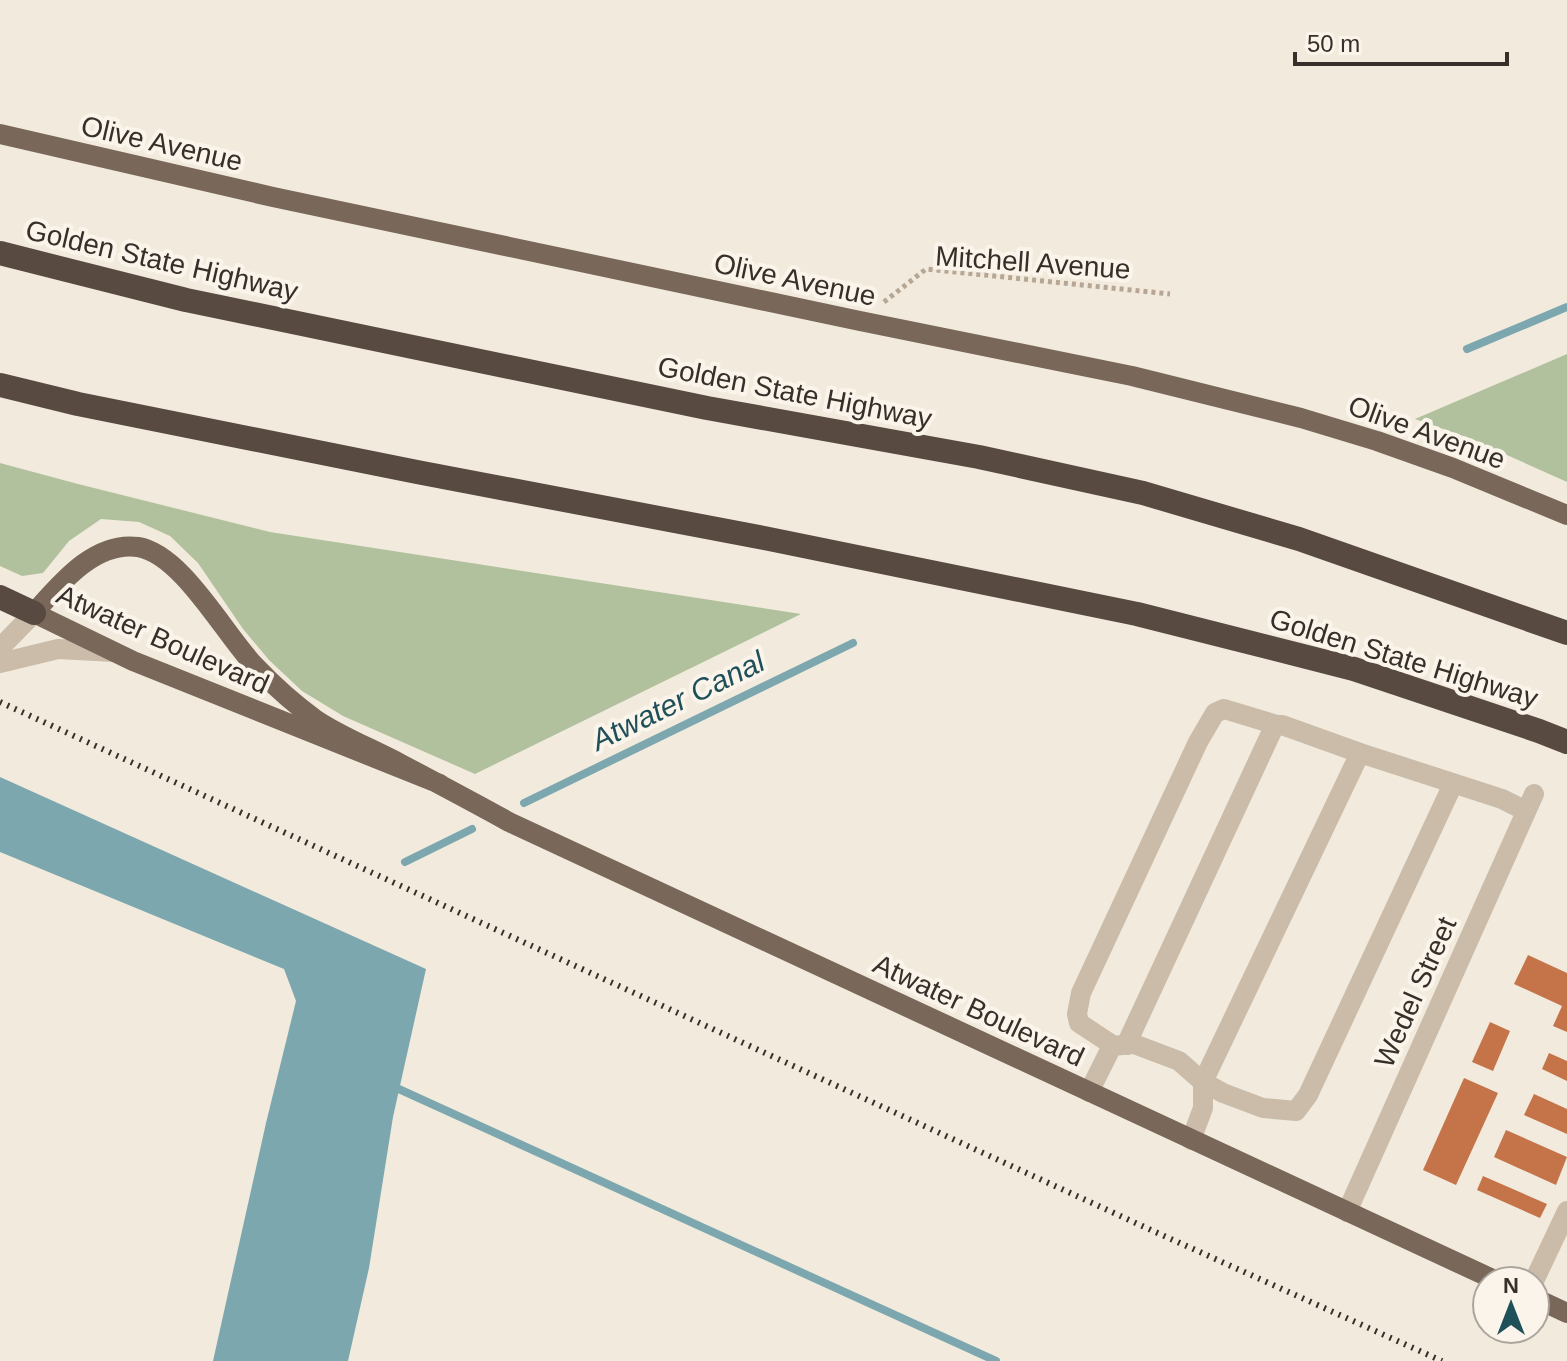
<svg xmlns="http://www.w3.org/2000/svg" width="1567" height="1361" font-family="Arial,sans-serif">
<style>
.green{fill:#b1c19d}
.water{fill:#7ca7af}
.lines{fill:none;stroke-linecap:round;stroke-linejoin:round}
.stream{stroke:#7ca7af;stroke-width:8}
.building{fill:#c57449}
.path{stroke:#b6a693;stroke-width:5;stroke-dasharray:4 4;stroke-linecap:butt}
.minor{stroke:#cabca9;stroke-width:20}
.major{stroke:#79685a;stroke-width:20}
.highway{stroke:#584a40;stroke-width:24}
.rail{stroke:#372f29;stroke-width:6;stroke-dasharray:2 6;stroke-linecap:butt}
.labels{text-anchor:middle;stroke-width:8;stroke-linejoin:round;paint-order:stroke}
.street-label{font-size:28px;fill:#372f29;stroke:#faf4ea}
.water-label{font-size:30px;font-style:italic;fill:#1f4f59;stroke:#faf4ea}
</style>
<rect width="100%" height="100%" fill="#f2ebdd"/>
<g class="green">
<polygon points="1567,354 1567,482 1469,438 1415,419"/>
<polygon points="0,463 78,484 270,532 801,614 475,774 343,716 302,691 269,660 243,629 198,563 170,536 139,522 101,519 69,541 43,573 22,576 0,566"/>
</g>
<polygon class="water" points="0,777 426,969 393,1117 369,1268 348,1361 213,1361 266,1123 296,1001 284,969 0,852"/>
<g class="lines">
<g class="stream">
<polyline points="1467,349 1567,307"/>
<polyline points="524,803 853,643"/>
<polyline points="405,862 472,829"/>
<polyline points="390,1085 996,1361"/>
</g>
</g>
<g class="building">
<polygon points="1528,955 1567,973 1567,1032 1553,1026 1562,1006 1514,984"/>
<polygon points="1490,1022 1510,1031 1493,1071 1472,1062"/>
<polygon points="1549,1053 1567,1061 1567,1081 1542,1069"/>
<polygon points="1464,1078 1498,1093 1456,1185 1423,1170"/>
<polygon points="1534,1094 1567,1109 1567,1134 1524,1115"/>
<polygon points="1506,1130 1567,1157 1556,1185 1494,1157"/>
<polygon points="1483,1176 1547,1204 1540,1218 1477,1190"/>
</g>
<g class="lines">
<polyline class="path" points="884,302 926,269 1170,294"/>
<g class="minor">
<polyline points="0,648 34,613"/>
<polyline points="0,663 58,649 114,652"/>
<polyline points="1360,753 1203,1082 1223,1093 1263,1108 1296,1111 1308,1095 1453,784"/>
<polyline points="1126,1045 1272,731 1277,725"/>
<polyline points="1114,1046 1079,1023 1077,1014 1081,993 1198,742 1215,713 1224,709 1277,725 1282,725 1360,753 1502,799 1526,811"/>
<polyline points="1089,1092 1112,1046 1134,1044 1179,1061 1203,1082 1203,1108 1191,1140"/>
<polyline points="1347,1212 1534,794"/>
<polyline points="1534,1281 1567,1211"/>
</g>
<g class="major">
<polyline points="0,134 273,197 860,321 1132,376 1301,418 1377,441 1453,468 1567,515"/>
<path d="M440,784L133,661L34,613C60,584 94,541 138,547C182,554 225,635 255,666C274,686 293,703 315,719C338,735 375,750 401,764C437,783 473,802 509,822L1497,1281"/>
<polyline points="1535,1298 1567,1313"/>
</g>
<g class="highway">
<polyline points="0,253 186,300 707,408 979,457 1143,493 1299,539 1567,633"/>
<polyline points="0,385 78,404 417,472 764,538 1137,614 1354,669 1539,731 1567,742"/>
<polyline points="0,597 34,613"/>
</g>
<polyline class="rail" points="0,702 1151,1230 1442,1361"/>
</g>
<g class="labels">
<g class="street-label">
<text transform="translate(162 143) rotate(13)" y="10">Olive Avenue</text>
<text transform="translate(162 260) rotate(13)" y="10">Golden State Highway</text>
<text transform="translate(1033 262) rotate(4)" y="10">Mitchell Avenue</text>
<text transform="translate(795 279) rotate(12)" y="10">Olive Avenue</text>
<text transform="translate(795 392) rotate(11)" y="10">Golden State Highway</text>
<text transform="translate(1427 432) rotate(20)" y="10">Olive Avenue</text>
<text transform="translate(163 639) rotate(24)" y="10">Atwater Boulevard</text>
<text transform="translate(1404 658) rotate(17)" y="10">Golden State Highway</text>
<text transform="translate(1415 992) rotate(-66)" y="10">Wedel Street</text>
<text transform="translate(979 1010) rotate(25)" y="10">Atwater Boulevard</text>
</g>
<g class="water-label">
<text transform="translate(678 701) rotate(-26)" y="10">Atwater Canal</text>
</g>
</g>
<g transform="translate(1511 1305)"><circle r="38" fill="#faf4ea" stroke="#aca59d" stroke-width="2"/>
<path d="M0-6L14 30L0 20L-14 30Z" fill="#1f4f59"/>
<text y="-12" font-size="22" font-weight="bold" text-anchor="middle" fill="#372f29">N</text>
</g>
<path d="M1295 52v12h212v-12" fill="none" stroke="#372f29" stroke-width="4"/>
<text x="1307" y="52" font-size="24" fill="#372f29" stroke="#faf4ea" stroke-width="6" paint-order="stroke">50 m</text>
</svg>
